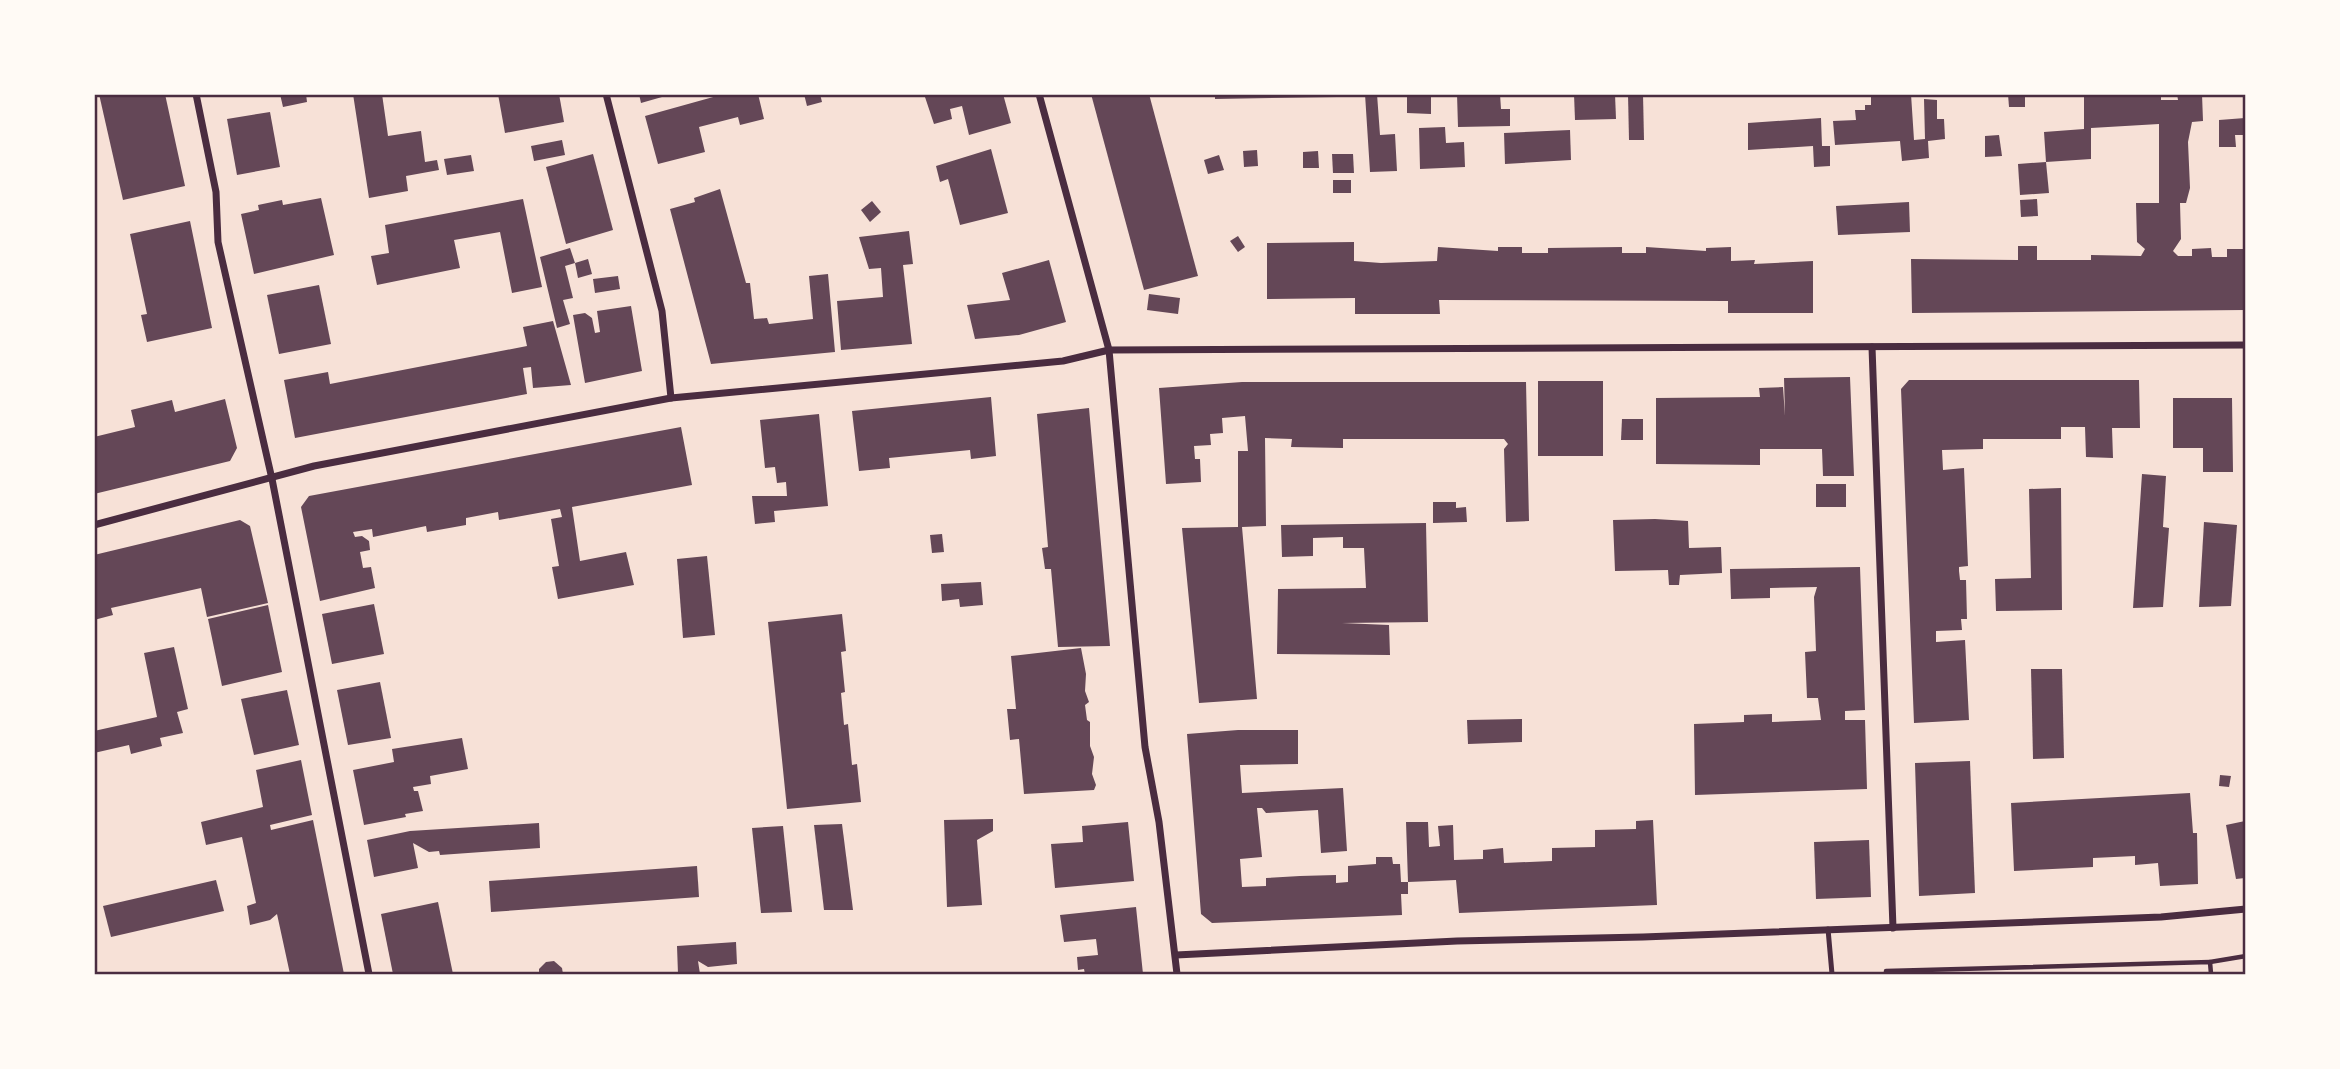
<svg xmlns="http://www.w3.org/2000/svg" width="2340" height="1069" font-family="Lato,sans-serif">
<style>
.building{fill:#644757}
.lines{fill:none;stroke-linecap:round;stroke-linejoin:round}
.path{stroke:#4a2c40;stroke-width:4.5}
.service{stroke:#4a2c40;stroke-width:5}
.minor{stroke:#4a2c40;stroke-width:7}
.neatline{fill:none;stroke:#4a2c40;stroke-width:2.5}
</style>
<rect width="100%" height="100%" fill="#f7e1d7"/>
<g class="building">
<polygon points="99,94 165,94 185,186 123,200"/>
<polygon points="280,94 306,94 307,102 283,107"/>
<polygon points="353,94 382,94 388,136 421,131 425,162 437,160 439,170 406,176 408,191 369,198"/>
<polygon points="498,94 559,94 564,122 505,133"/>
<polygon points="639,94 669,94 669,95 641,103"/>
<polygon points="724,94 758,94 764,119 740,125 738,117 699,127 705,152 658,164 645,116"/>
<polygon points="804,94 820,94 822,102 807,106"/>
<polygon points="924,94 1003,94 1011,123 969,135 962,106 950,109 952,119 934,124"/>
<polygon points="1091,94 1149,94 1198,276 1144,290"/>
<polygon points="1215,94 1337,94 1337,97 1215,99"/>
<polygon points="1365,94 1377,94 1380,135 1395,134 1397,171 1370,172"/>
<polygon points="1407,94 1431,94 1431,114 1407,113"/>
<polygon points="1457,94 1500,94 1501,109 1510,109 1510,126 1458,127"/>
<polygon points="1574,94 1615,94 1616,119 1575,120"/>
<polygon points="1628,94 1643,94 1644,140 1629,140"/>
<polygon points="1871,94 1911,94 1914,140 1925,139 1924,99 1937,100 1937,119 1944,119 1945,139 1928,141 1929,158 1902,161 1900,141 1835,145 1833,121 1856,120 1855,110 1865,110 1865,105 1871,105"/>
<polygon points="2008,94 2025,94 2025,107 2009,107"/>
<polygon points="2084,94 2161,96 2161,100 2178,100 2177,94 2202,94 2203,121 2192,122 2188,142 2190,188 2186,203 2180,203 2181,239 2173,251 2178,256 2192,256 2192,249 2211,248 2212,257 2227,257 2227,249 2244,249 2245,310 1912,313 1911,259 2018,260 2018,246 2037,246 2037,260 2091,260 2091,255 2141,256 2145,249 2137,242 2136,203 2159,203 2159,124 2091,128 2091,159 2046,162 2044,132 2084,129"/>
<polygon points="270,112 280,167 237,175 227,119"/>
<polygon points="1821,118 1822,146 1830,146 1830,166 1814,167 1813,146 1748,150 1748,123"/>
<polygon points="2245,118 2245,135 2235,135 2236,147 2219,147 2219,120"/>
<polygon points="1445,127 1446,143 1464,142 1465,167 1420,169 1419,128"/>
<polygon points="1570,130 1571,160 1505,164 1504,133"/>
<polygon points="1999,135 2002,156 1985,157 1985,136"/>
<polygon points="562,140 565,155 534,161 531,146"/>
<polygon points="991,149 1008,213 960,225 948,179 940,182 936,166"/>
<polygon points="1257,150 1258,166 1244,167 1243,151"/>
<polygon points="1318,151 1319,168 1303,168 1303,152"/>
<polygon points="593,154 613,230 566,244 546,167"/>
<polygon points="1332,154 1353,154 1354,173 1333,173"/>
<polygon points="471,155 474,171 447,175 444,159"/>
<polygon points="1219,155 1224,170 1208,174 1204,160"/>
<polygon points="2046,162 2049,193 2020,195 2018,164"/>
<rect x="1333" y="180" width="18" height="13"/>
<polygon points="720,189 746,283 750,283 754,319 767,318 769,324 813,319 809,276 828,274 835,352 711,364 670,209 695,202 694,198"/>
<polygon points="321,198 334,255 254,274 241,214 259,210 258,205 282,200 283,205"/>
<polygon points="523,199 542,287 512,293 500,232 454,240 460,268 377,285 371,256 389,253 385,225"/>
<polygon points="2037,199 2038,216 2021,217 2020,200"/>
<rect x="2243" y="200" width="2" height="26"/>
<polygon points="872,201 881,212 870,222 861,210"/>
<polygon points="1909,202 1910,232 1838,235 1836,206"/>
<polygon points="190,221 212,328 147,342 141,315 147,314 130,234"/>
<polygon points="909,231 913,264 903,265 912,344 841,350 837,301 883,297 881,268 869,269 859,237"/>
<polygon points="1238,236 1245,247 1238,252 1230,241"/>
<polygon points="1354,242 1354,261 1381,263 1437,261 1438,247 1498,251 1498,247 1522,247 1522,253 1548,253 1548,248 1622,247 1622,253 1646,253 1646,247 1706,251 1706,248 1731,247 1731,261 1755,260 1754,264 1813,261 1813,313 1728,313 1728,301 1439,300 1440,314 1355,314 1355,298 1267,299 1267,243"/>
<polygon points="570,248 575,263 565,266 573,298 563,300 570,324 557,328 540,257"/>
<polygon points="588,259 592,274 578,278 575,263"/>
<polygon points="1049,260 1066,322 1019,335 975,339 967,305 1010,300 1002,273"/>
<polygon points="618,276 620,289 595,293 593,279"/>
<polygon points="319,285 331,344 279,354 267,295"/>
<polygon points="1149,294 1180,298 1178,314 1147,310"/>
<polygon points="631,306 642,371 585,383 573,315 585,313 592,318 595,333 600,332 597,311"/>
<polygon points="553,321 571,385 533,388 531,367 523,368 527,394 295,438 284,380 328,372 330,384 527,346 523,327"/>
<polygon points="1850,377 1854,476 1823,476 1822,449 1760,449 1760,465 1656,464 1656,398 1760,397 1759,388 1783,387 1785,416 1784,378"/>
<polygon points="1909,380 2139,380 2140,428 2112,428 2113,458 2086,457 2085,427 2061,427 2061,439 1983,439 1983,449 1942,450 1943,470 1964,468 1968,566 1959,567 1959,571 1960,580 1966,580 1967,619 1961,619 1962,630 1936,631 1936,642 1965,640 1969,720 1914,723 1901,389"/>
<rect x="1538" y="381" width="65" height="75"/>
<polygon points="1242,382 1526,382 1529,521 1506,522 1504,449 1508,444 1504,439 1343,439 1343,448 1291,447 1292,439 1265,438 1266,526 1242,527 1257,699 1199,703 1182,528 1238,527 1238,451 1248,451 1245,416 1222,418 1223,433 1210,434 1211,445 1194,446 1195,459 1200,459 1201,482 1166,484 1159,388"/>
<polygon points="991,397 996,456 971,459 970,450 889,458 890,468 859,471 852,411"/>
<polygon points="2173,398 2232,398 2233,472 2203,472 2203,448 2173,448"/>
<polygon points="225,399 237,448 230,461 94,494 94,437 135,427 131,410 172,400 175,412"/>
<polygon points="1089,408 1110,646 1058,647 1051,569 1045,569 1042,548 1048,547 1037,414"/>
<polygon points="819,414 828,506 774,511 775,522 755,524 752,496 787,496 786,482 777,483 775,467 765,468 760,420"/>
<polygon points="1622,419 1643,419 1643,440 1621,440"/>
<polygon points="681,427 692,485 572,507 580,561 626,552 634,585 558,599 552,567 559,566 551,519 562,517 560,509 499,520 498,512 466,518 466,525 427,532 426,526 373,537 372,529 353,532 355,537 362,536 369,541 370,550 360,552 363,568 371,567 375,588 320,601 301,507 309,496"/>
<polygon points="2142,474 2166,476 2163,527 2169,528 2163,607 2133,608"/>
<rect x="1816" y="484" width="30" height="23"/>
<polygon points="2061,488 2062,610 1996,611 1995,579 2031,578 2029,489"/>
<polygon points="1433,502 1456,502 1456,508 1466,507 1467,522 1433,523"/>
<polygon points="1655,519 1688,521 1689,548 1721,547 1722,573 1680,575 1679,585 1669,585 1668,570 1615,571 1613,520"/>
<polygon points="240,520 250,526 268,603 207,617 201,588 111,608 113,615 94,620 94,555"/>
<polygon points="2204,522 2237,525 2231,606 2199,607"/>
<polygon points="1426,523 1428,622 1342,623 1389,625 1390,655 1277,654 1278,589 1366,588 1364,548 1343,548 1343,537 1313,538 1313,556 1282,557 1281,525"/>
<polygon points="942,534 944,552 932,553 930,535"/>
<polygon points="707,556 715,635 683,638 677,559"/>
<polygon points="1860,567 1865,710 1845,711 1845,720 1865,720 1867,789 1695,795 1694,724 1744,722 1744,715 1772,714 1772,722 1821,720 1818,698 1807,698 1805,652 1816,651 1814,597 1817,587 1770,588 1770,598 1731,599 1730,569"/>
<polygon points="981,582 983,605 960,607 959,599 942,601 941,584"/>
<polygon points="374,604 384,654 332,664 322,614"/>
<polygon points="268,605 282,672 222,686 208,619"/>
<polygon points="842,614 846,651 841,652 845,692 841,693 844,725 848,724 852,765 857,764 861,802 787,809 768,622"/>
<polygon points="174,647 188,709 177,712 183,733 160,738 162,746 131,754 129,745 94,753 94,731 157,717 144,653"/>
<polygon points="1081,648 1086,674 1085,691 1089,702 1085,705 1087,720 1090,722 1090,746 1094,757 1092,774 1096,785 1094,790 1024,794 1019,739 1010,740 1007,709 1016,709 1011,656"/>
<polygon points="2031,669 2062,669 2064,758 2033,759"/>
<polygon points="380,682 391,738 348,745 337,690"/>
<polygon points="287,690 299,745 254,755 241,699"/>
<polygon points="1522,719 1522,742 1468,744 1467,720"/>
<polygon points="1238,730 1298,730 1298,764 1240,765 1242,793 1343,788 1347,851 1321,853 1318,810 1266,813 1262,808 1257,808 1262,857 1240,859 1242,887 1266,886 1266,878 1300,876 1336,875 1336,883 1348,882 1348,866 1376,864 1376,857 1392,857 1393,864 1400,864 1401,882 1408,882 1406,822 1428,822 1429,847 1440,846 1438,826 1453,825 1454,860 1483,859 1483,850 1503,848 1504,863 1552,861 1552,848 1595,847 1595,830 1636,829 1636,821 1653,820 1657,905 1459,913 1456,880 1408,882 1408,894 1401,894 1402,915 1212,923 1201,914 1187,734"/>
<polygon points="462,738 468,769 430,776 431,784 413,787 414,791 418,791 423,811 405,814 406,817 364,825 353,770 394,762 392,749"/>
<polygon points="301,760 312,815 270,825 271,830 313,820 344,974 290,974 277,914 270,920 250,925 247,906 256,903 242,837 206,845 201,822 263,807 256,770"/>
<polygon points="1970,761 1975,893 1919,896 1915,763"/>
<polygon points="2220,775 2231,776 2229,787 2219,786"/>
<polygon points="2190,793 2193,833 2197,833 2198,884 2160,886 2158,863 2135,865 2135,856 2093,858 2093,867 2014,871 2011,803"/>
<polygon points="993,819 993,831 977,840 982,905 947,907 944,820"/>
<polygon points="2245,821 2245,878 2236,879 2226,825"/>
<polygon points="1128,822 1134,881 1055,888 1051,844 1083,842 1082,826"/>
<polygon points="539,823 540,848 440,855 439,851 429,852 413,843 418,868 374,877 367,840 410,831"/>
<polygon points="842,824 853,910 824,910 814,825"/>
<polygon points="783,826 792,912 761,913 752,828"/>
<polygon points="1869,840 1871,897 1816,899 1814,842"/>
<polygon points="697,866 699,897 491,912 489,881"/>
<polygon points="216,880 224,911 111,937 103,906"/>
<polygon points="438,902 453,974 393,974 381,914"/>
<polygon points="1136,907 1143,974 1085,974 1084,969 1078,970 1077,957 1098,955 1096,939 1064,942 1060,915"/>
<polygon points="736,942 737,964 708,967 698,961 700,974 678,974 677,946"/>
<polygon points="554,961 562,968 563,974 539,974 539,969 546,962"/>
</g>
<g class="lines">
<g class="path">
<polyline points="2210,962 2246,956"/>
<polyline points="1886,974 1886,971 2210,962 2211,974"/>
</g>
<polyline class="service" points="1828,929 1832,974"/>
<g class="minor">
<polyline points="196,94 216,192 218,242 272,479 369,974"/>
<polyline points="606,94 662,311 671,398"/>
<polyline points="1039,94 1109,350 1145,747 1159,822 1177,974"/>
<polyline points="1872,347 1893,928"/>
<polyline points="94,525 314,466 671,398 1063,361 1109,350 2246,345"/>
<polyline points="1176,955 1457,941 1643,937 2161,917 2246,909"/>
</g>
</g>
<rect width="2340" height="1069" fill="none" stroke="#fffaf5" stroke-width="192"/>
<rect x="96" y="96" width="2148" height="877" class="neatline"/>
</svg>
